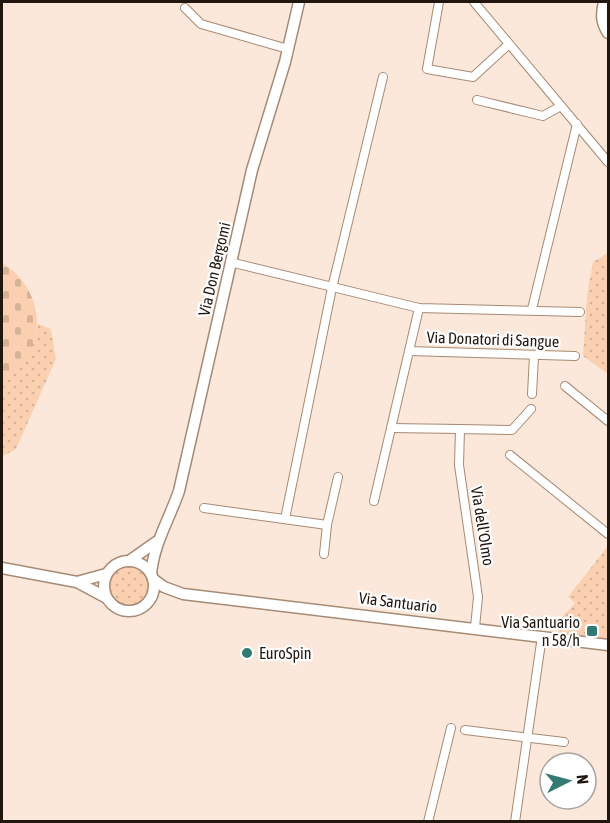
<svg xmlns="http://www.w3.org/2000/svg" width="610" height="823" font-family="'Asap Condensed',sans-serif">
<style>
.grass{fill:url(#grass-dots)}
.cemetery{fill:url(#cemetery-stones)}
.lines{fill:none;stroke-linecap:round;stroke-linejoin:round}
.minor-casing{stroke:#a78a74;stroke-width:10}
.tertiary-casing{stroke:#a78a74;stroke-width:13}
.minor{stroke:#fff;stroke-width:8}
.tertiary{stroke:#fff;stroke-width:10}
.poi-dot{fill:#337a73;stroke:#fff;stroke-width:2}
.labels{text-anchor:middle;stroke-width:4.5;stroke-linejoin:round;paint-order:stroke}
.street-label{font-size:16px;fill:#22170e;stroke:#fff}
.poi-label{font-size:16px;fill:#22170e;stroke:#fff;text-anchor:end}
</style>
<defs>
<pattern id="grass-dots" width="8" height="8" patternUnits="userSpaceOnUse" patternTransform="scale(1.5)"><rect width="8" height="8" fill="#fad0b0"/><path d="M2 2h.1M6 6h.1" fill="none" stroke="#d6b296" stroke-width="1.8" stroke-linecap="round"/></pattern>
<pattern id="cemetery-stones" width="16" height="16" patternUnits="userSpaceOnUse" patternTransform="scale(1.5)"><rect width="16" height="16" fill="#fad0b0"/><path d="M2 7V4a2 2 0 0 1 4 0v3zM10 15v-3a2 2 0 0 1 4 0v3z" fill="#d6b296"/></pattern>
</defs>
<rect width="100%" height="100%" fill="#fce8da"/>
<g class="grass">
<polygon points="608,253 608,374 583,356 587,295 593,262"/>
<path d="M38,324L51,329L56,359L16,449L3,456L2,379C20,370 34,344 38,324Z"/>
<polygon points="608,546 608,640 559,634 556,624 575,603 568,597"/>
<circle cx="129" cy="585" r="19"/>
</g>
<path class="cemetery" d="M2,263C46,288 51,355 2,379Z"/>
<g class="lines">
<defs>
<g id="minor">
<polyline points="439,2 427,69 473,77 509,44"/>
<polyline points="474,2 608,162"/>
<polyline points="185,8 201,24 288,49"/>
<polyline points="477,100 543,116 561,106"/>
<polyline points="230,262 419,308 580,312"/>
<polyline points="419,308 409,351 575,356"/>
<polyline points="532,309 577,124"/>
<polyline points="565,386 608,421"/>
<polyline points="532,394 534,356"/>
<polyline points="391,428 460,429"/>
<polyline points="510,455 608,534"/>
<polyline points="374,501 409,351"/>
<polyline points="204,508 327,525 338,477"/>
<polyline points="285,519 332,288 383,77"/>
<polyline points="324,554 327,525"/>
<polyline points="475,627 478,597 459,465 460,429 512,430 531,409"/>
<polyline points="465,730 564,742"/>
<polyline points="428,822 451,728"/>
<polyline points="515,822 542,636"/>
</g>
<g id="tertiary">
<path d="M604,2C601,14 601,22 608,33"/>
<circle cx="129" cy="586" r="25"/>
<polyline points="129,561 156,542"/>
<polyline points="2,568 77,582 105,597"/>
<path d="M151,574C154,543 169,520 179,491L252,170L285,62L299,2"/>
<polyline points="153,579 164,587 183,594 608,645"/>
<polyline points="77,582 106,574"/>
</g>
</defs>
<use href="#minor" class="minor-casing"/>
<use href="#tertiary" class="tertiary-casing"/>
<use href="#minor" class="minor"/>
<use href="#tertiary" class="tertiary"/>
</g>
<g class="poi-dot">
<rect x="586" y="625" width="12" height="12" rx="3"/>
<circle cx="247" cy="653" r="6"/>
</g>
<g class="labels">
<g class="street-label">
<text transform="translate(214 269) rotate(-77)" y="6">Via Don Bergomi</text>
<text transform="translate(493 339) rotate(2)" y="6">Via Donatori di Sangue</text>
<text transform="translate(483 526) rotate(81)" y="6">Via dell'Olmo</text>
<text transform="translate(398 602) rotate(7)" y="6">Via Santuario</text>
</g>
<g class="poi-label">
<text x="580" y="628">Via Santuario<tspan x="580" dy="18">n 58/h</tspan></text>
<text x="259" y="659" text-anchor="start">EuroSpin</text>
</g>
</g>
<rect width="610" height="823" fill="none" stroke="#22170e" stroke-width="6"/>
<g transform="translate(568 781) rotate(84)"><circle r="28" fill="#ffffff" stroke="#a7a29f" stroke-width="1.5"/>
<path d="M0-4.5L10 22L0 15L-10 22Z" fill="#337a73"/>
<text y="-9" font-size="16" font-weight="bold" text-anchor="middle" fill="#22170e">N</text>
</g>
</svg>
